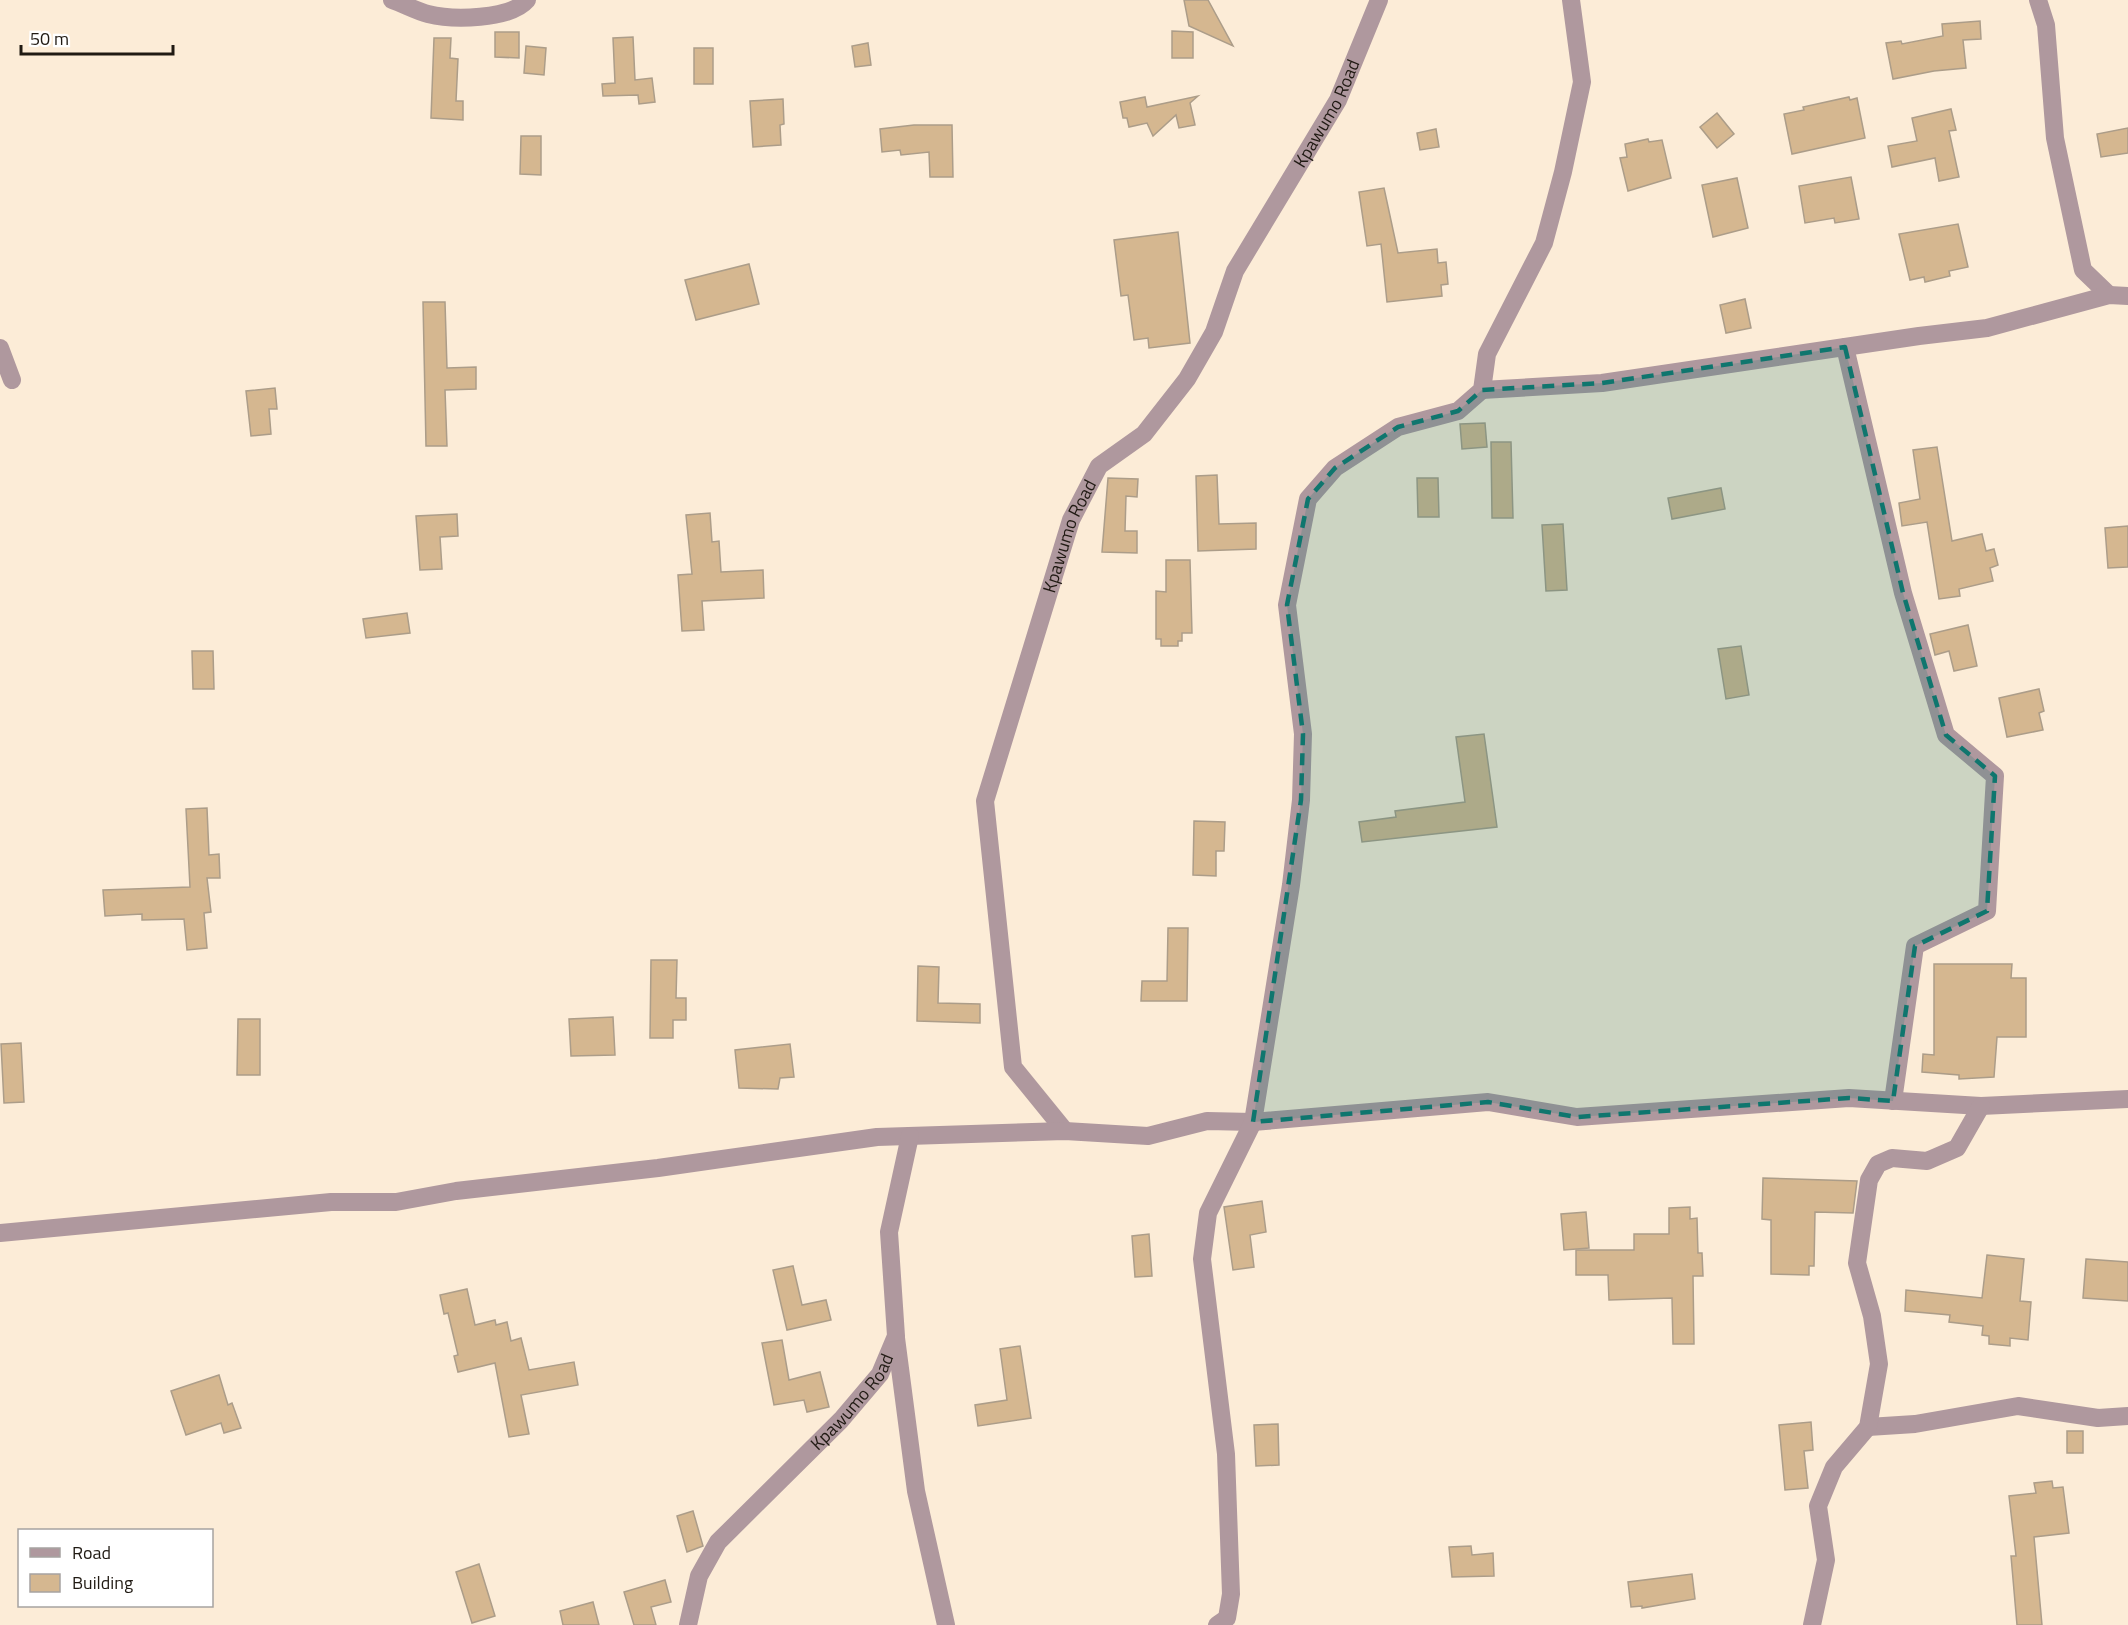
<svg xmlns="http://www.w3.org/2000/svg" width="2128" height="1625" font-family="'Titillium Web',sans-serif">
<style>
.building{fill:#d5b790;stroke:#ac9d89;stroke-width:1.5}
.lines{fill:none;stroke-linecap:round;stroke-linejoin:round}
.minor{stroke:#af989e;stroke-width:18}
.marked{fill:#0f766e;fill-opacity:0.2;stroke:#0f766e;stroke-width:4.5;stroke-dasharray:12 8;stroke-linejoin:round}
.labels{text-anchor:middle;stroke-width:6;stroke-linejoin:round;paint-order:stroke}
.street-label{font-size:18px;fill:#201a13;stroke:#fff}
</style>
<rect width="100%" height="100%" fill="#fcecd7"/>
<g class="building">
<polygon points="1184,0 1208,0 1233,46 1189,26"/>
<polygon points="1980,21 1981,39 1963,40 1966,68 1934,71 1893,79 1886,43 1901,41 1902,44 1943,36 1942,24"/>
<polygon points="1172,31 1193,32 1193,58 1172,58"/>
<polygon points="495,32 519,32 519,58 495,57"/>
<polygon points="633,37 635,80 652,78 655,102 639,104 638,95 603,96 602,84 615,83 613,38"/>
<polygon points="434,38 451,38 450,58 458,59 456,101 463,101 463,120 431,118"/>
<polygon points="868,43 871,65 855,67 852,46"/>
<polygon points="526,46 546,48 544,75 524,73"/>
<rect x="694" y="48" width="19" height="36"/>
<polygon points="1198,96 1190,103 1195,125 1179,128 1176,115 1153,136 1147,123 1129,127 1127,118 1123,118 1120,102 1145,97 1147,107"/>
<polygon points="1849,97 1850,100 1857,98 1865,138 1792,154 1784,114 1804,110 1803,107"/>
<polygon points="783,99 784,124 780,125 781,145 753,147 750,101"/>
<polygon points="1951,109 1956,130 1949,131 1959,177 1939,181 1935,158 1892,167 1888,146 1917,141 1912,118"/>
<polygon points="1717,113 1734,134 1717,148 1700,127"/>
<polygon points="914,125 952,125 953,177 930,177 929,152 901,155 900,150 882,152 880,129"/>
<polygon points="2128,128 2128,153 2101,157 2097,134"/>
<polygon points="1436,129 1439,147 1420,150 1417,133"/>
<polygon points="521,136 541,136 541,175 520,174"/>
<polygon points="1648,139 1649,142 1662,140 1671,178 1628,191 1620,158 1627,157 1625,144"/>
<polygon points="1851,177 1859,219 1835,223 1834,218 1805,223 1799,186"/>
<polygon points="1737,178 1748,228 1713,237 1702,185"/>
<polygon points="1384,188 1398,253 1437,249 1438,263 1446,262 1448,284 1441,285 1442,296 1387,302 1381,244 1367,246 1359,192"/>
<polygon points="1958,224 1968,267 1949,271 1950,276 1925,282 1924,277 1910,280 1899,234"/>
<polygon points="1178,232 1190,343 1149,348 1148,338 1134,340 1128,295 1121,296 1114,240"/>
<polygon points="749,264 759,304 696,320 685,280"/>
<polygon points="1745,299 1751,328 1726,333 1720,305"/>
<polygon points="423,302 445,302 447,368 476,367 476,389 445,390 447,446 426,446"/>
<polygon points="275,388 277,409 269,409 271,434 251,436 246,391"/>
<polygon points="1485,423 1487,447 1462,449 1460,424"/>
<polygon points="1491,442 1511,442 1513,518 1492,518"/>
<polygon points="1937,447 1952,541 1982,534 1986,551 1994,549 1998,565 1990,568 1993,581 1959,589 1960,596 1939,599 1927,522 1902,526 1899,503 1920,499 1913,450"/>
<polygon points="1217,475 1219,524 1256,523 1256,549 1198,551 1196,476"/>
<polygon points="1108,478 1138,479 1137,497 1126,496 1125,531 1137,531 1137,553 1102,552"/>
<polygon points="1417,478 1438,478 1439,517 1418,517"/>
<polygon points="1721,488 1725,509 1672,519 1668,498"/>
<polygon points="710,513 712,542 719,541 721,572 763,570 764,598 702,601 704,630 682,631 678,575 692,574 686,515"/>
<polygon points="457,514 458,536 440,537 442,569 420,570 416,516"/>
<polygon points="1563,524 1567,590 1546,591 1542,525"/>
<polygon points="2128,526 2128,567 2108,568 2105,528"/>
<polygon points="1166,560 1190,560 1192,633 1182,633 1182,641 1178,641 1178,646 1161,646 1161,639 1156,639 1156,591 1166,592"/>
<polygon points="407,613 410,633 366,638 363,619"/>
<polygon points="1968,625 1977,666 1954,671 1949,651 1935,655 1930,634"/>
<polygon points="1741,646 1749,695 1726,699 1718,649"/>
<polygon points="192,651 213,651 214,689 193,689"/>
<polygon points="2039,689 2044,711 2039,713 2043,730 2007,737 1999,698"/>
<polygon points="1484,734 1497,827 1362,842 1359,822 1396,817 1395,811 1465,802 1456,737"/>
<polygon points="207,808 209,855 219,854 220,878 207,878 211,912 204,913 207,948 187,950 184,919 142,920 142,914 105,916 103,890 190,887 186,809"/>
<polygon points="1194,821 1225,822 1224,851 1216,851 1216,876 1193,875"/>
<polygon points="1168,928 1188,928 1187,1001 1141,1001 1142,981 1167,981"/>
<polygon points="651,960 677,960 676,998 686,998 686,1020 673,1020 673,1038 650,1038"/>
<polygon points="1934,964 2012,964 2011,978 2026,978 2026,1037 1997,1037 1994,1077 1959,1079 1959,1075 1922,1072 1923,1054 1934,1055"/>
<polygon points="918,966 939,967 938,1003 980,1004 980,1023 917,1021"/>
<polygon points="613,1017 615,1055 571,1056 569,1019"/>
<polygon points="238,1019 260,1019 260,1075 237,1075"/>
<polygon points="21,1043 24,1102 4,1103 1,1044"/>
<polygon points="790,1044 794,1077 780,1078 778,1089 739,1088 735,1050"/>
<polygon points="1763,1178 1857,1181 1853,1213 1815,1212 1814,1266 1809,1266 1809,1275 1771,1274 1771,1220 1762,1219"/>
<polygon points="1262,1201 1266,1232 1250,1235 1254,1267 1233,1270 1224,1207"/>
<polygon points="1690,1207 1690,1219 1697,1218 1698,1253 1702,1253 1703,1276 1693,1276 1694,1344 1673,1344 1672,1298 1609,1300 1608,1275 1576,1275 1576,1250 1634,1250 1634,1234 1669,1234 1669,1208"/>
<polygon points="1586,1212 1589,1248 1564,1250 1561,1214"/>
<polygon points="1149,1234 1152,1276 1135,1277 1132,1236"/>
<polygon points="1987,1255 2024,1259 2020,1301 2031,1302 2028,1340 2010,1338 2010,1346 1989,1344 1989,1336 1982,1335 1983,1326 1949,1322 1950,1315 1905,1311 1906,1290 1982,1298"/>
<polygon points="2086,1259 2128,1262 2128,1301 2083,1298"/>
<polygon points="793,1266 802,1305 826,1300 831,1320 787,1330 773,1270"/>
<polygon points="467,1289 475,1325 495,1320 496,1325 507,1322 511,1341 521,1338 529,1370 574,1362 578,1385 521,1395 529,1434 509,1437 495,1363 458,1372 454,1356 458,1355 448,1313 444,1314 440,1295"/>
<polygon points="782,1340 789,1380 820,1372 829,1407 807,1412 804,1400 774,1405 762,1343"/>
<polygon points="1020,1346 1031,1418 978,1426 975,1405 1007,1400 1000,1349"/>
<polygon points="219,1375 228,1405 232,1403 241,1428 224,1433 221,1423 186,1435 171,1391"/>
<polygon points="1811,1422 1813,1450 1804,1451 1808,1488 1785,1490 1779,1425"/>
<polygon points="1278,1424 1279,1465 1256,1466 1254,1425"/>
<rect x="2067" y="1431" width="16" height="22"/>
<polygon points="2052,1481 2053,1488 2063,1487 2069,1533 2034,1537 2042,1625 2017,1625 2011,1556 2016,1556 2009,1496 2036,1493 2034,1483"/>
<polygon points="693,1511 703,1546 687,1552 677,1516"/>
<polygon points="1471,1546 1472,1555 1493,1553 1494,1576 1452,1577 1449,1547"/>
<polygon points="479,1564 495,1616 472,1623 456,1572"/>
<polygon points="1692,1574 1695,1599 1642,1608 1642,1606 1631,1607 1628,1582"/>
<polygon points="665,1580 671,1602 651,1607 656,1625 634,1625 624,1592"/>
<polygon points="593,1602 599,1625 563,1625 560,1611"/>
</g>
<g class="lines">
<g class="minor">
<path d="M392,0C404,4 416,11 428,14C452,20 510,20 527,0"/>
<polyline points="2038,0 2046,25 2055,138 2083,270 2109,295"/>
<polyline points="1845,347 1903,593 1946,735 1995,776 1987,911 1915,946 1893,1101"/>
<polyline points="0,348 12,380"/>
<polyline points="1482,390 1602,383 1919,336 1987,328 2109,295 2128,296"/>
<path id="s1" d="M1065,1131L1013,1067L985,801L1071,520L1099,466L1144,434L1187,379L1214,332L1235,271L1338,100L1379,0"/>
<polyline points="0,1233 331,1202 396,1202 456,1191 658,1168 877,1137 1065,1131 1148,1136 1207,1121 1253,1122 1488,1102 1577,1117 1849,1098 1981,1106 2128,1099"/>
<polyline points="896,1338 916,1491 946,1625"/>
<polyline points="1868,1427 1915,1424 2018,1406 2098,1418 2128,1416"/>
<path id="s2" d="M688,1625L699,1576L718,1542L841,1420L880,1374L896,1336L889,1232L910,1136"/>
<polyline points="1217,1625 1227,1618 1231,1594 1226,1454 1202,1259 1208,1213 1253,1122 1291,885 1301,800 1303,734 1287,605 1308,499 1335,468 1398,427 1458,411 1482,390 1487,354 1544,243 1563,172 1582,82 1571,0"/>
<polyline points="1812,1625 1826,1560 1818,1506 1834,1467 1868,1427 1879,1364 1872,1316 1857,1263 1869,1180 1878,1164 1892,1158 1927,1161 1957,1148 1981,1106"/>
</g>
</g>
<path class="marked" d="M1845,347L1903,593L1946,735L1995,776L1987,911L1915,946L1893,1101L1849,1098L1577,1117L1488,1102L1253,1122L1301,800L1303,734L1287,605L1308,499L1335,468L1398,427L1458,411L1482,390L1602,383Z"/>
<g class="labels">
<g class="street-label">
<text dy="6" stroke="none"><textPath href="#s1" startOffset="1131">Kpawumo Road</textPath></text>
<text dy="6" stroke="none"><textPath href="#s1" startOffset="628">Kpawumo Road</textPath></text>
<text dy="6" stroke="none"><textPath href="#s2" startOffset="284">Kpawumo Road</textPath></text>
</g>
</g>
<rect x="18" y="1529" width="195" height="78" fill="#ffffff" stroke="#a6a3a1" stroke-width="1.5"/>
<rect x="30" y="1548" width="30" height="9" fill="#af989e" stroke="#a6a3a1" stroke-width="1.5"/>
<text x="72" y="1559" font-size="18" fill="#201a13">Road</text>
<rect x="30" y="1574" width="30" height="18" fill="#d5b790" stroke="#a6a3a1" stroke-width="1.5"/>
<text x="72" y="1589" font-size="18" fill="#201a13">Building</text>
<path d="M21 45v9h152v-9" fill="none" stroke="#201a13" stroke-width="3"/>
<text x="30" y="45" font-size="18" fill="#201a13" stroke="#ffffff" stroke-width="4.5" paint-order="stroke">50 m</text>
</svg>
